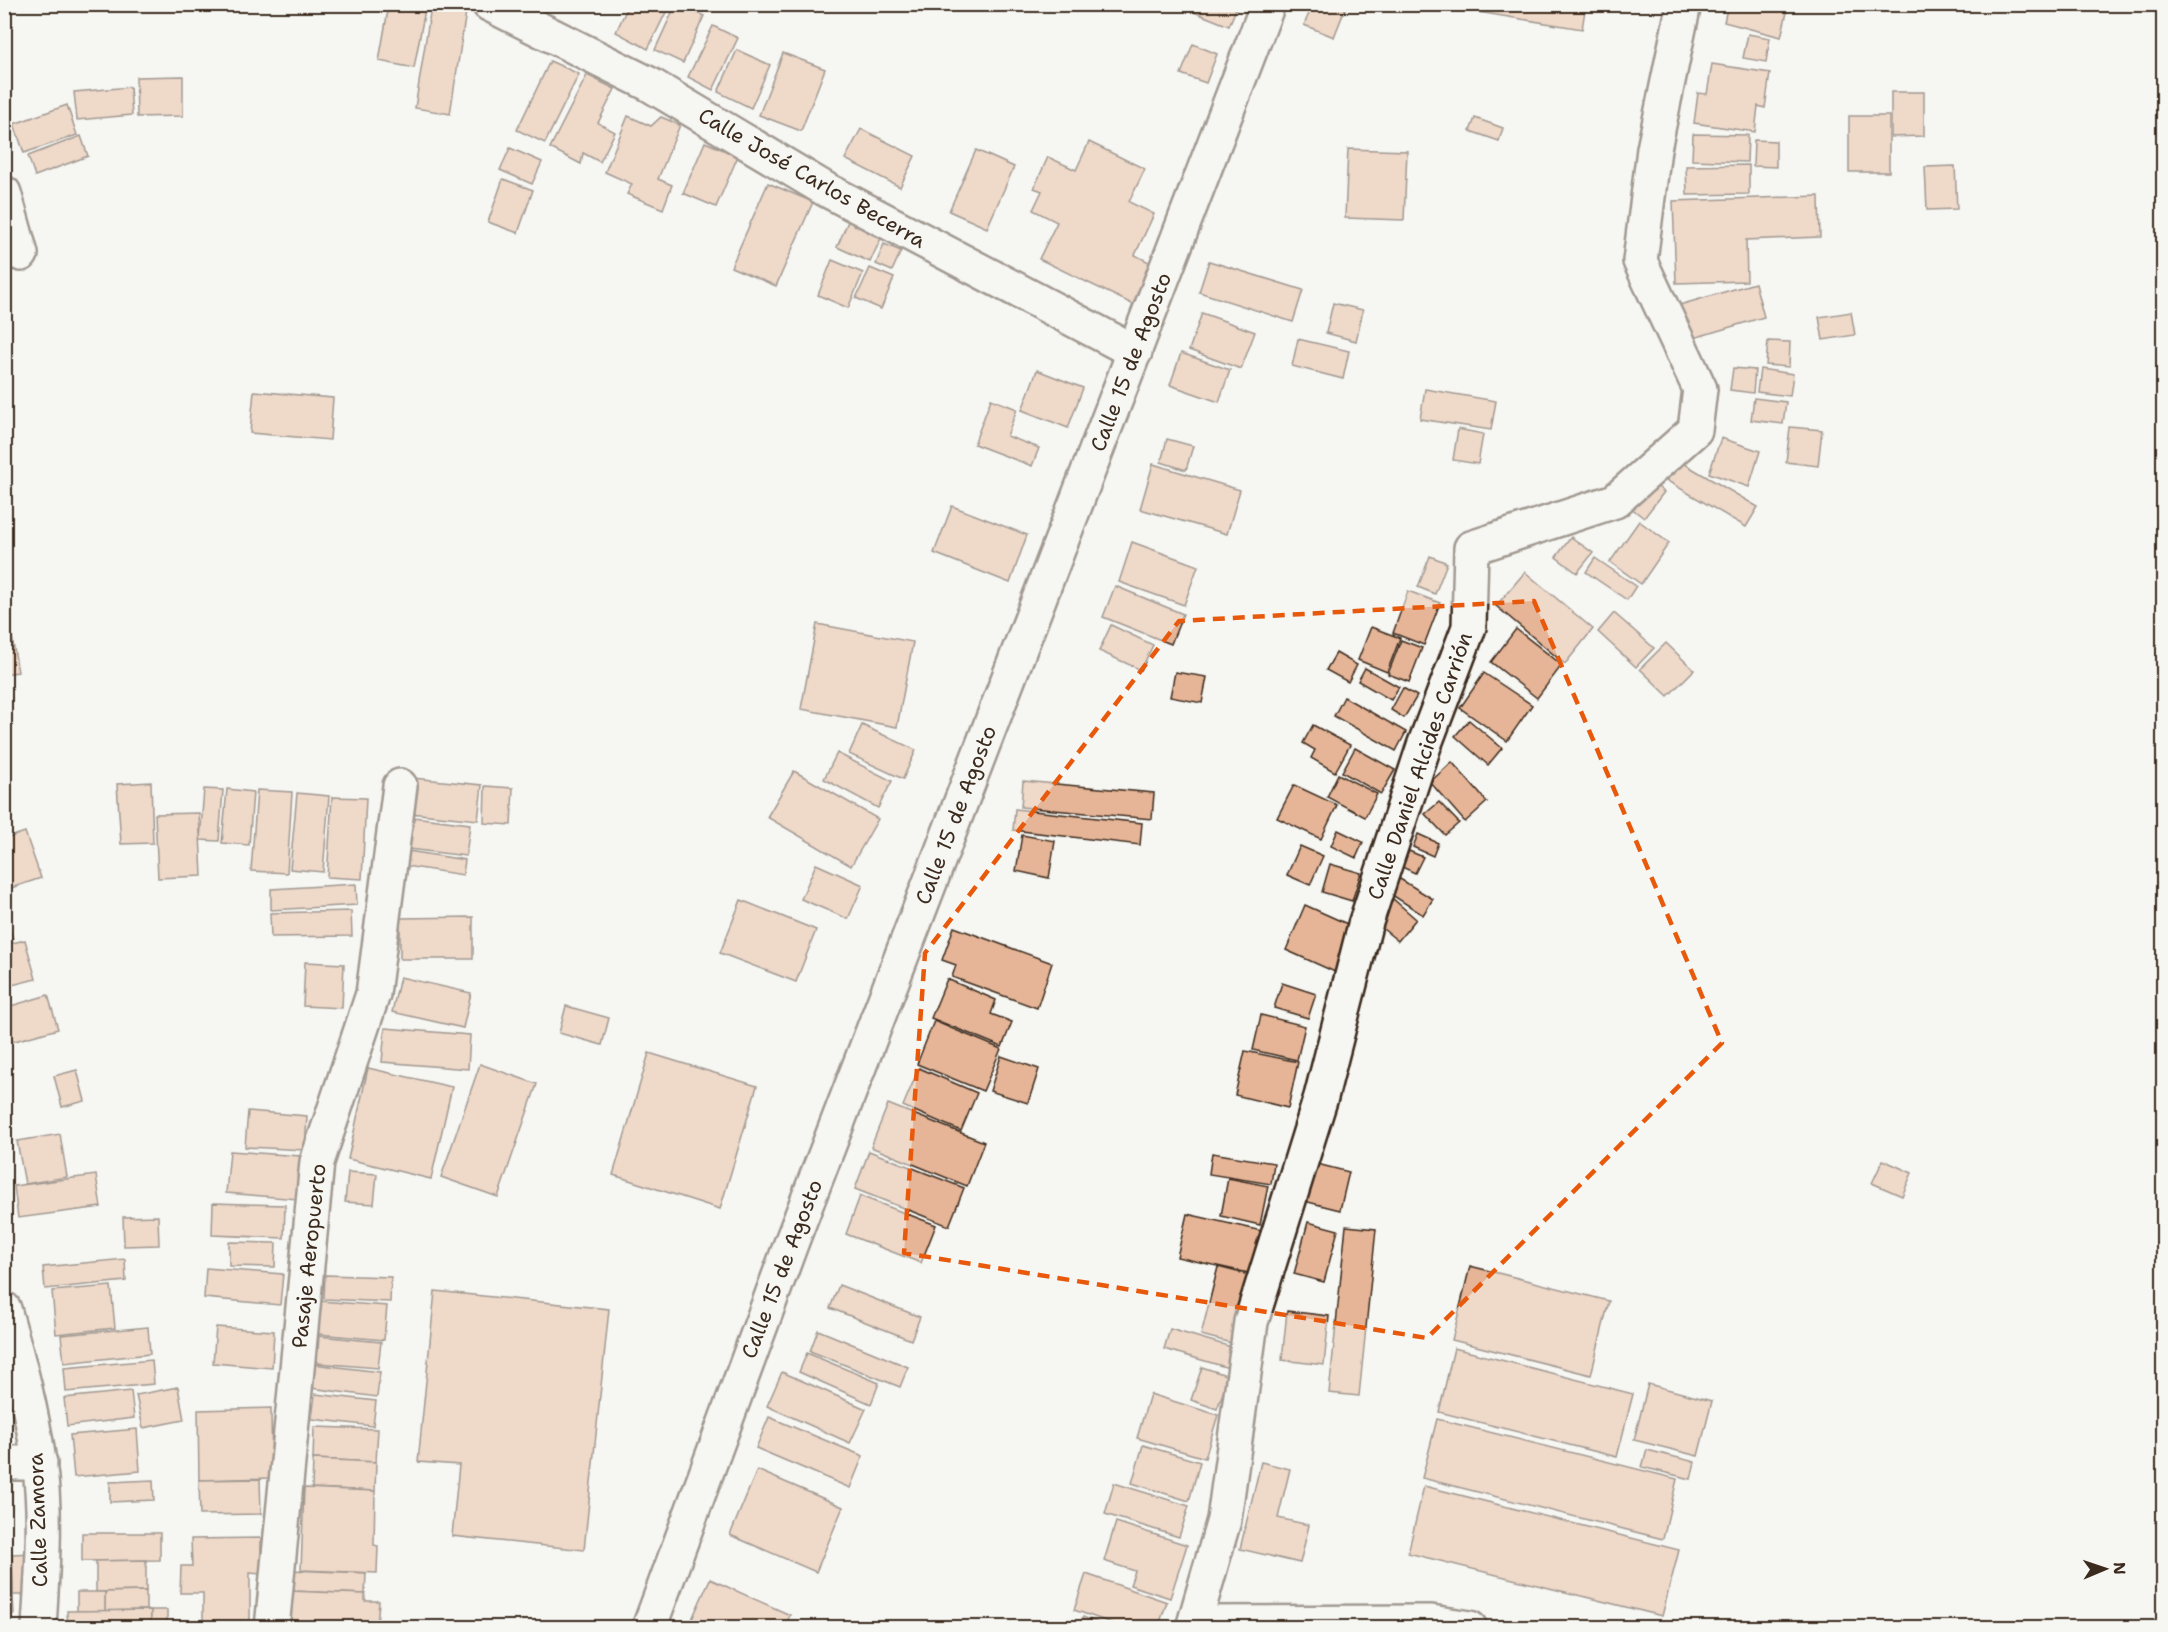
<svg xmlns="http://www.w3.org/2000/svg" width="2168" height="1632" font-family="'Shantell Sans',sans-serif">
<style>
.building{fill:#e6b597;stroke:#3b2a1e;stroke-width:1.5}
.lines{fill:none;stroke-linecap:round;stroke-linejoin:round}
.street-casing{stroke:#3b2a1e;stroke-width:38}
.secondary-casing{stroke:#3b2a1e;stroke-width:38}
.street{stroke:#f6f6f2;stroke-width:33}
.secondary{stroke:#f6f6f2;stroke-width:33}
.marked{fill:none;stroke:#e8590c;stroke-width:4.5;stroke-dasharray:12 8;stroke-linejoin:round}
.labels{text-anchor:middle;stroke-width:4.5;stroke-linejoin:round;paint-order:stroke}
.street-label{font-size:21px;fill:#3b2a1e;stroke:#f6f6f2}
</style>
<rect width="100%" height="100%" fill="#f6f6f2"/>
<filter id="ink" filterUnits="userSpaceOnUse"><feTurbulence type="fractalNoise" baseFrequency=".0167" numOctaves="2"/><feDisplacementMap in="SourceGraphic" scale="12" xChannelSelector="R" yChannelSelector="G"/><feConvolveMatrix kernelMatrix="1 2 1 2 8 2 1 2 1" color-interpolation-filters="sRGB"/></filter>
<g filter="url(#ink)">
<g class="building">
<polygon points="389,4 426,4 414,68 379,61"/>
<polygon points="629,4 670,4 648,49 616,32"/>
<polygon points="676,4 704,16 683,63 655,50"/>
<polygon points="1197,4 1238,4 1229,26 1194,12"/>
<polygon points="1313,4 1347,4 1334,37 1304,25"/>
<polygon points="1429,4 1586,4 1582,29"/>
<polygon points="1728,4 1789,4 1781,37 1724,22"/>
<polygon points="431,7 466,12 450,114 415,108"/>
<polygon points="713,26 738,38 713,90 688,77"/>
<polygon points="1748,34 1770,38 1766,62 1743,58"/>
<polygon points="1193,44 1217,54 1206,83 1181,74"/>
<polygon points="737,50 770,65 751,108 718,92"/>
<polygon points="783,53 825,69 801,131 759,115"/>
<polygon points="550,61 579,74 545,143 517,130"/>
<polygon points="1712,64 1770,73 1765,108 1758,106 1755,132 1694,123 1698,93 1707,94"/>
<polygon points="587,75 615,89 598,123 615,132 600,162 583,153 581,164 550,148"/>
<polygon points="183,76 183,116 137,117 136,77"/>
<polygon points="130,87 132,115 77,120 74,92"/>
<polygon points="1891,92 1924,92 1924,136 1891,137"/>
<polygon points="67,105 77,135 24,153 14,124"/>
<polygon points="628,116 651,126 661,117 680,125 658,179 672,185 663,209 627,194 632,184 605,172"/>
<rect x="1849" y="116" width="40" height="56"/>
<polygon points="1475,118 1503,128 1499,141 1470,131"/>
<polygon points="861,129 915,156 900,187 845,159"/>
<polygon points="1693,134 1748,135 1747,162 1692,160"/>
<polygon points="81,136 88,156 35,176 28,156"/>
<polygon points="1754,140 1776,141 1776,167 1753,166"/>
<polygon points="705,142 738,156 716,207 683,193"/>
<polygon points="1089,142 1145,169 1129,202 1154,214 1135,255 1153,264 1134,305 1039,259 1057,222 1033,210 1042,191 1034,188 1048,157 1076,170"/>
<polygon points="510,148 542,162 532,184 500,170"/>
<polygon points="1348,149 1407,151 1404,220 1345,218"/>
<polygon points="976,150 1014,167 987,228 949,211"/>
<polygon points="1749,165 1749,194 1687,195 1686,166"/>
<polygon points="1955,166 1957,209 1927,210 1925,167"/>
<polygon points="503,179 533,190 518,233 488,222"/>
<polygon points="768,183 813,202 776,286 731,267"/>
<polygon points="1819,196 1820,237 1746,240 1747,281 1676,283 1673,201"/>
<polygon points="849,219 883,234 870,262 837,247"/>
<polygon points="884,244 901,251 892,271 876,264"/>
<polygon points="832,260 863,273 848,308 818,295"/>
<polygon points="1209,261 1303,290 1293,322 1199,292"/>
<polygon points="870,268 894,278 881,309 856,298"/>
<polygon points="1755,283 1764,317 1687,340 1676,306"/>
<polygon points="1333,303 1363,310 1356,341 1326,333"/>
<polygon points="1851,312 1855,335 1823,340 1819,317"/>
<polygon points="1202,313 1255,332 1241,369 1189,350"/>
<polygon points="1298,339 1349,351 1343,379 1292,366"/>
<polygon points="1768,341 1790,342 1789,367 1766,365"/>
<polygon points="1181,353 1230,370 1219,402 1170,385"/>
<polygon points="1733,368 1755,370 1753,393 1730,390"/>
<polygon points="1760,369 1793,374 1790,396 1757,392"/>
<polygon points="1037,370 1083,388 1068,428 1022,410"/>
<polygon points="1425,389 1496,401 1491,430 1420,419"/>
<polygon points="254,391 333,398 330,440 250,433"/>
<polygon points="1754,398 1786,402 1783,424 1751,420"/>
<polygon points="991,399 1017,409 1007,436 1039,448 1032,466 974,444"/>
<polygon points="1790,427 1822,430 1818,466 1786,462"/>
<polygon points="1458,429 1483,434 1478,464 1453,460"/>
<polygon points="1721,438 1760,451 1749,487 1709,473"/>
<polygon points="1167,439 1193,446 1186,470 1161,462"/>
<polygon points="1671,456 1758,507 1746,527 1659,476"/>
<polygon points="1153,464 1240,490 1227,534 1140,509"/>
<polygon points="1647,478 1664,492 1644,518 1626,504"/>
<polygon points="952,506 1027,535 1010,583 934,553"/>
<polygon points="1639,521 1669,543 1641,584 1610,562"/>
<polygon points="1571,537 1593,553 1577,573 1556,557"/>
<polygon points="1132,542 1198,566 1184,605 1119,582"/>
<polygon points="1430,556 1447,563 1435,594 1418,587"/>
<polygon points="1595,558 1636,586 1627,600 1586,572"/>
<polygon points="1525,572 1593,629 1565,664 1496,606"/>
<polygon points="1115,586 1183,614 1171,644 1103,617"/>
<polygon points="1408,591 1440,603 1424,645 1393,633"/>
<polygon points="1614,613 1654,648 1636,667 1598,632"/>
<polygon points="817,624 913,642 897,727 801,709"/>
<polygon points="4,625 10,625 18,672 4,674"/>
<polygon points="1111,625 1153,645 1141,670 1099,651"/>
<polygon points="1371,627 1400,638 1387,672 1358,660"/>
<polygon points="1516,629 1562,665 1537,698 1491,662"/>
<polygon points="1401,640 1422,648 1409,682 1388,674"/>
<polygon points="1666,643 1694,670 1668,696 1640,669"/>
<polygon points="1336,653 1357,665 1348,682 1326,670"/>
<polygon points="1365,668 1399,687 1391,700 1358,681"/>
<polygon points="1175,672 1207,677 1202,703 1170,697"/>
<polygon points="1484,673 1532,705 1507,741 1460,708"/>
<polygon points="1403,688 1417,696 1404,718 1391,710"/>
<polygon points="1344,697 1406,732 1396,751 1334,716"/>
<polygon points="1469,720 1502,748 1488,765 1455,736"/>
<polygon points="862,725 916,750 903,779 849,754"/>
<polygon points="1313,725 1350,745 1335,772 1311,758 1315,750 1303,743"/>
<polygon points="1355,748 1395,770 1381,794 1342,772"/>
<polygon points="837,753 892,781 878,808 824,779"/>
<polygon points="1452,762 1487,802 1465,822 1430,782"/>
<polygon points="794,771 878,819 851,866 767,817"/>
<polygon points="1338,774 1377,794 1365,817 1327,797"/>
<polygon points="413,778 482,785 478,820 410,813"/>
<polygon points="1023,781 1154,793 1152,819 1021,807"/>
<polygon points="151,782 153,843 121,844 117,784"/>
<polygon points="1294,785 1337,805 1321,839 1277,818"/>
<polygon points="485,786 513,788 511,825 484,823"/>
<polygon points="204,789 223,790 219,841 200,840"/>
<polygon points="227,789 253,792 249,845 222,843"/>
<polygon points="257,790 292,792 287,873 251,871"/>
<polygon points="297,793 329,796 323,872 290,869"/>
<polygon points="332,797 366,798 362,879 327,877"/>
<polygon points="1439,802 1459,823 1445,835 1425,814"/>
<polygon points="1015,809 1142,823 1140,845 1013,830"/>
<polygon points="199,813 202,876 158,878 155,814"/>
<polygon points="413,817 470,824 466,856 409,849"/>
<polygon points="1338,830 1363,842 1356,858 1331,846"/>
<polygon points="25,832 41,878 8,889 4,879 4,839"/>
<polygon points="1418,834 1438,843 1433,856 1413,847"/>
<polygon points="1022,835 1055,841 1049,878 1016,871"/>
<polygon points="1300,846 1323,856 1310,885 1287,875"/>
<polygon points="408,851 465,860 463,875 405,866"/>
<polygon points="1409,851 1423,857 1415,873 1402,867"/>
<polygon points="816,864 863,885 848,919 801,899"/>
<polygon points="1330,864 1361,873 1352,901 1322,892"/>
<polygon points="1395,876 1433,899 1423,915 1386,891"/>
<polygon points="356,884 357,905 271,910 271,889"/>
<polygon points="1392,898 1416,919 1398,941 1373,921"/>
<polygon points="741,900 816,930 796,982 720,953"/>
<polygon points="1305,905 1354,927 1335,972 1286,950"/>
<polygon points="4,909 13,939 4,942"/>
<polygon points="351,911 352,936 271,937 270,913"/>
<polygon points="473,917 473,959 400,959 400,918"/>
<polygon points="954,927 1052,963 1037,1008 952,977 956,965 942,960"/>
<polygon points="25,940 36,979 4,987 4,945"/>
<polygon points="305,962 344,964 342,1008 303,1006"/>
<polygon points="400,977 471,993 463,1028 392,1012"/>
<polygon points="947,979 996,1000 991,1014 1012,1022 1002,1047 931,1018"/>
<polygon points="1282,983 1316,994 1308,1018 1274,1008"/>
<polygon points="48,995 58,1029 4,1044 4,1008"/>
<polygon points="566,1006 609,1018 602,1045 559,1033"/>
<polygon points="1261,1015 1305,1026 1297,1060 1253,1050"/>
<polygon points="934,1021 1001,1049 983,1091 917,1064"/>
<polygon points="385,1028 470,1035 468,1069 382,1062"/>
<polygon points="1245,1051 1298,1062 1288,1108 1235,1095"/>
<polygon points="649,1053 757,1086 720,1209 613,1175"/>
<polygon points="1001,1056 1039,1069 1028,1103 990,1091"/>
<polygon points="480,1064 537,1084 498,1197 441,1177"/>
<polygon points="368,1068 452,1087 431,1179 348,1159"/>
<polygon points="919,1068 977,1093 961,1131 903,1106"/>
<polygon points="77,1070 85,1101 62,1107 54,1076"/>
<polygon points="888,1104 984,1142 967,1186 871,1147"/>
<polygon points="248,1111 307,1116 305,1150 245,1147"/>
<polygon points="60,1134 67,1177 25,1184 17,1141"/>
<polygon points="230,1151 301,1156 298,1199 226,1193"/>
<polygon points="869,1151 964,1188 949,1226 855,1189"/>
<polygon points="1212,1153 1274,1163 1271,1184 1209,1174"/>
<polygon points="1883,1160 1912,1173 1902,1196 1872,1183"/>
<polygon points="1313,1163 1349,1172 1340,1210 1304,1201"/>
<polygon points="348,1172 377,1174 374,1204 345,1202"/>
<polygon points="96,1175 101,1207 18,1218 14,1186"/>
<polygon points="1228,1178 1268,1186 1260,1225 1221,1216"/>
<polygon points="860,1196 936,1225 921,1263 846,1234"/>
<polygon points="213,1203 285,1205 284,1238 212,1235"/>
<polygon points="1187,1214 1262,1231 1253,1274 1177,1257"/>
<polygon points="158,1216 159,1245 124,1246 123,1217"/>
<polygon points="1308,1222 1338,1230 1324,1282 1294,1274"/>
<polygon points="1346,1226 1376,1229 1359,1396 1329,1393"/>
<polygon points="229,1242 276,1243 275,1267 229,1266"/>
<polygon points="125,1259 126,1281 45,1289 43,1267"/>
<polygon points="1470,1266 1609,1301 1591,1375 1452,1340"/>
<polygon points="1218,1267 1253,1276 1235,1344 1201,1335"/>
<polygon points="206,1268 283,1274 280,1305 204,1298"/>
<polygon points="325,1275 391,1277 390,1302 324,1299"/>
<polygon points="839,1285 920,1317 911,1340 830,1308"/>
<polygon points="111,1286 115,1328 56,1334 52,1291"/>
<polygon points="435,1291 609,1309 584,1550 452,1536 459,1465 418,1462"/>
<polygon points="319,1301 387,1306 384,1340 317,1334"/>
<polygon points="1287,1311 1329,1316 1324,1365 1282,1360"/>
<polygon points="148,1327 150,1354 64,1363 61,1335"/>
<polygon points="216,1327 274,1331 272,1368 213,1363"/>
<polygon points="1170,1329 1235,1348 1229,1368 1164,1349"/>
<polygon points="818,1330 908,1367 900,1387 810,1351"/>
<polygon points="319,1336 381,1342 378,1368 317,1363"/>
<polygon points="1454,1348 1633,1394 1617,1457 1439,1412"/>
<polygon points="807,1353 879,1383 871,1404 799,1372"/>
<polygon points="152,1360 154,1384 66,1392 64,1368"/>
<polygon points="313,1364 380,1372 377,1397 311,1388"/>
<polygon points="1202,1367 1229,1376 1217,1409 1191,1400"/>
<polygon points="782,1372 866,1409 850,1443 767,1406"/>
<polygon points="1648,1384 1712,1401 1698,1456 1634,1440"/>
<polygon points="178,1387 184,1420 143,1428 136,1395"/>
<polygon points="131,1391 134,1418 67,1426 64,1398"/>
<polygon points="315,1394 376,1401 373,1426 312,1419"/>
<polygon points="1150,1394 1218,1415 1205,1458 1137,1438"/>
<polygon points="271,1408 272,1478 199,1480 198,1410"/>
<polygon points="769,1417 863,1456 850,1488 756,1448"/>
<polygon points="1437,1419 1677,1479 1663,1539 1422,1478"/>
<polygon points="314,1427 378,1429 376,1462 313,1459"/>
<polygon points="137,1429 140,1471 74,1477 70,1435"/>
<polygon points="1143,1445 1200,1462 1189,1501 1132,1483"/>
<polygon points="1647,1450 1695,1462 1691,1479 1642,1467"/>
<polygon points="313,1459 376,1462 375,1491 312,1488"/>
<polygon points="1261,1462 1290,1469 1278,1518 1309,1525 1300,1563 1240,1549"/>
<polygon points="757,1470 843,1507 816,1572 730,1535"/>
<polygon points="260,1479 261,1514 200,1515 199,1480"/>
<polygon points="153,1480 154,1500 110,1502 110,1482"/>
<polygon points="1114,1483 1189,1506 1179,1537 1105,1514"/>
<polygon points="1424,1486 1679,1550 1662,1616 1408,1553"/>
<polygon points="304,1488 375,1491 374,1545 378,1546 377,1573 301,1570"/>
<polygon points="1116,1522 1187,1545 1170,1598 1130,1585 1135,1571 1104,1561"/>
<polygon points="82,1533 160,1533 160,1560 82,1561"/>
<polygon points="261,1538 261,1574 250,1573 250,1622 203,1623 203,1593 180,1593 181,1566 192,1566 191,1539"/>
<polygon points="33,1553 34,1595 13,1595 12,1554"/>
<polygon points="4,1554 12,1554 13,1595 4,1596"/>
<polygon points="146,1560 146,1591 96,1592 96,1561"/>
<polygon points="290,1570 366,1573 365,1594 290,1591"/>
<polygon points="1086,1574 1167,1602 1158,1628 1126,1628 1074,1610"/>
<polygon points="710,1579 790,1615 785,1628 688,1628"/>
<polygon points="146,1591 146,1610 105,1611 105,1592"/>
<polygon points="290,1591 365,1594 365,1601 379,1601 377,1626 288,1628"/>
<rect x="77" y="1592" width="28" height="19"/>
<polygon points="13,1595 14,1614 4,1615 4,1596"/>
<polygon points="151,1610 151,1628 68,1628 67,1611"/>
<polygon points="151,1610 167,1610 167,1623 175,1622 175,1628 151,1628"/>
<polygon points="1083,1617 1111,1628 1078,1628"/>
<rect x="175" y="1622" width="75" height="6"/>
</g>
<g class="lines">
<defs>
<g id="street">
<polyline points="489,4 649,84 825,189 1135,352"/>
<polyline points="4,193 21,254"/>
<polyline points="4,1463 40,1463"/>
<polyline points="1195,1623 1431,1622 1470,1628"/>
<polyline points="272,1628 317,1162 373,994 400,786"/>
<polyline points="1193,1628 1224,1520 1251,1322 1321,1097 1365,925 1424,746 1469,627 1471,548 1615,501 1695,430 1700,389 1640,261 1654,149 1684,4"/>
</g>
<g id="secondary">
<path d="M4,1309C18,1359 32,1410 39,1462C47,1516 42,1573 39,1628"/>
<polyline points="649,1628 792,1241 1268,4"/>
</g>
</defs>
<use href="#street" class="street-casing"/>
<use href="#secondary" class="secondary-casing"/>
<use href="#street" class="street"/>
<use href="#secondary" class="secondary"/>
</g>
</g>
<path d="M0 0H2168V1632H0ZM1534,601L1722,1043L1427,1338L904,1253L925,953L1179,621Z" fill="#f6f6f2" fill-opacity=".55" fill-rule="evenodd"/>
<path class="marked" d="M1534,601L1722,1043L1427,1338L904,1253L925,953L1179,621Z"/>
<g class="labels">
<g class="street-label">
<text transform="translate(812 178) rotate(30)" y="7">Calle José Carlos Becerra</text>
<text transform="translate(1131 362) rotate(-69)" y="7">Calle 15 de Agosto</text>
<text transform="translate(1420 766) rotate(-71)" y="7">Calle Daniel Alcides Carrión</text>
<text transform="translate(956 815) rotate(-69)" y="7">Calle 15 de Agosto</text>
<text transform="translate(309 1256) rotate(-84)" y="7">Pasaje Aeropuerto</text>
<text transform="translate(782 1269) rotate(-69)" y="7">Calle 15 de Agosto</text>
<text transform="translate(38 1520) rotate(-92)" y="7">Calle Zamora</text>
</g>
</g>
<rect width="2168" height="1632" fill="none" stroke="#f6f6f2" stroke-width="24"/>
<rect x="12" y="12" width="2144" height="1608" fill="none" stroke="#3b2a1e" stroke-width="2" filter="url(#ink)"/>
<g transform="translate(2105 1569) rotate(88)" stroke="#f6f6f2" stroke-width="4.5" paint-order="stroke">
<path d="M0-4.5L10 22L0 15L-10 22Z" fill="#3b2a1e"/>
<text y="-9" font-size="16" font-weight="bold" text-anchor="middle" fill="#3b2a1e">N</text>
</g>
</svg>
